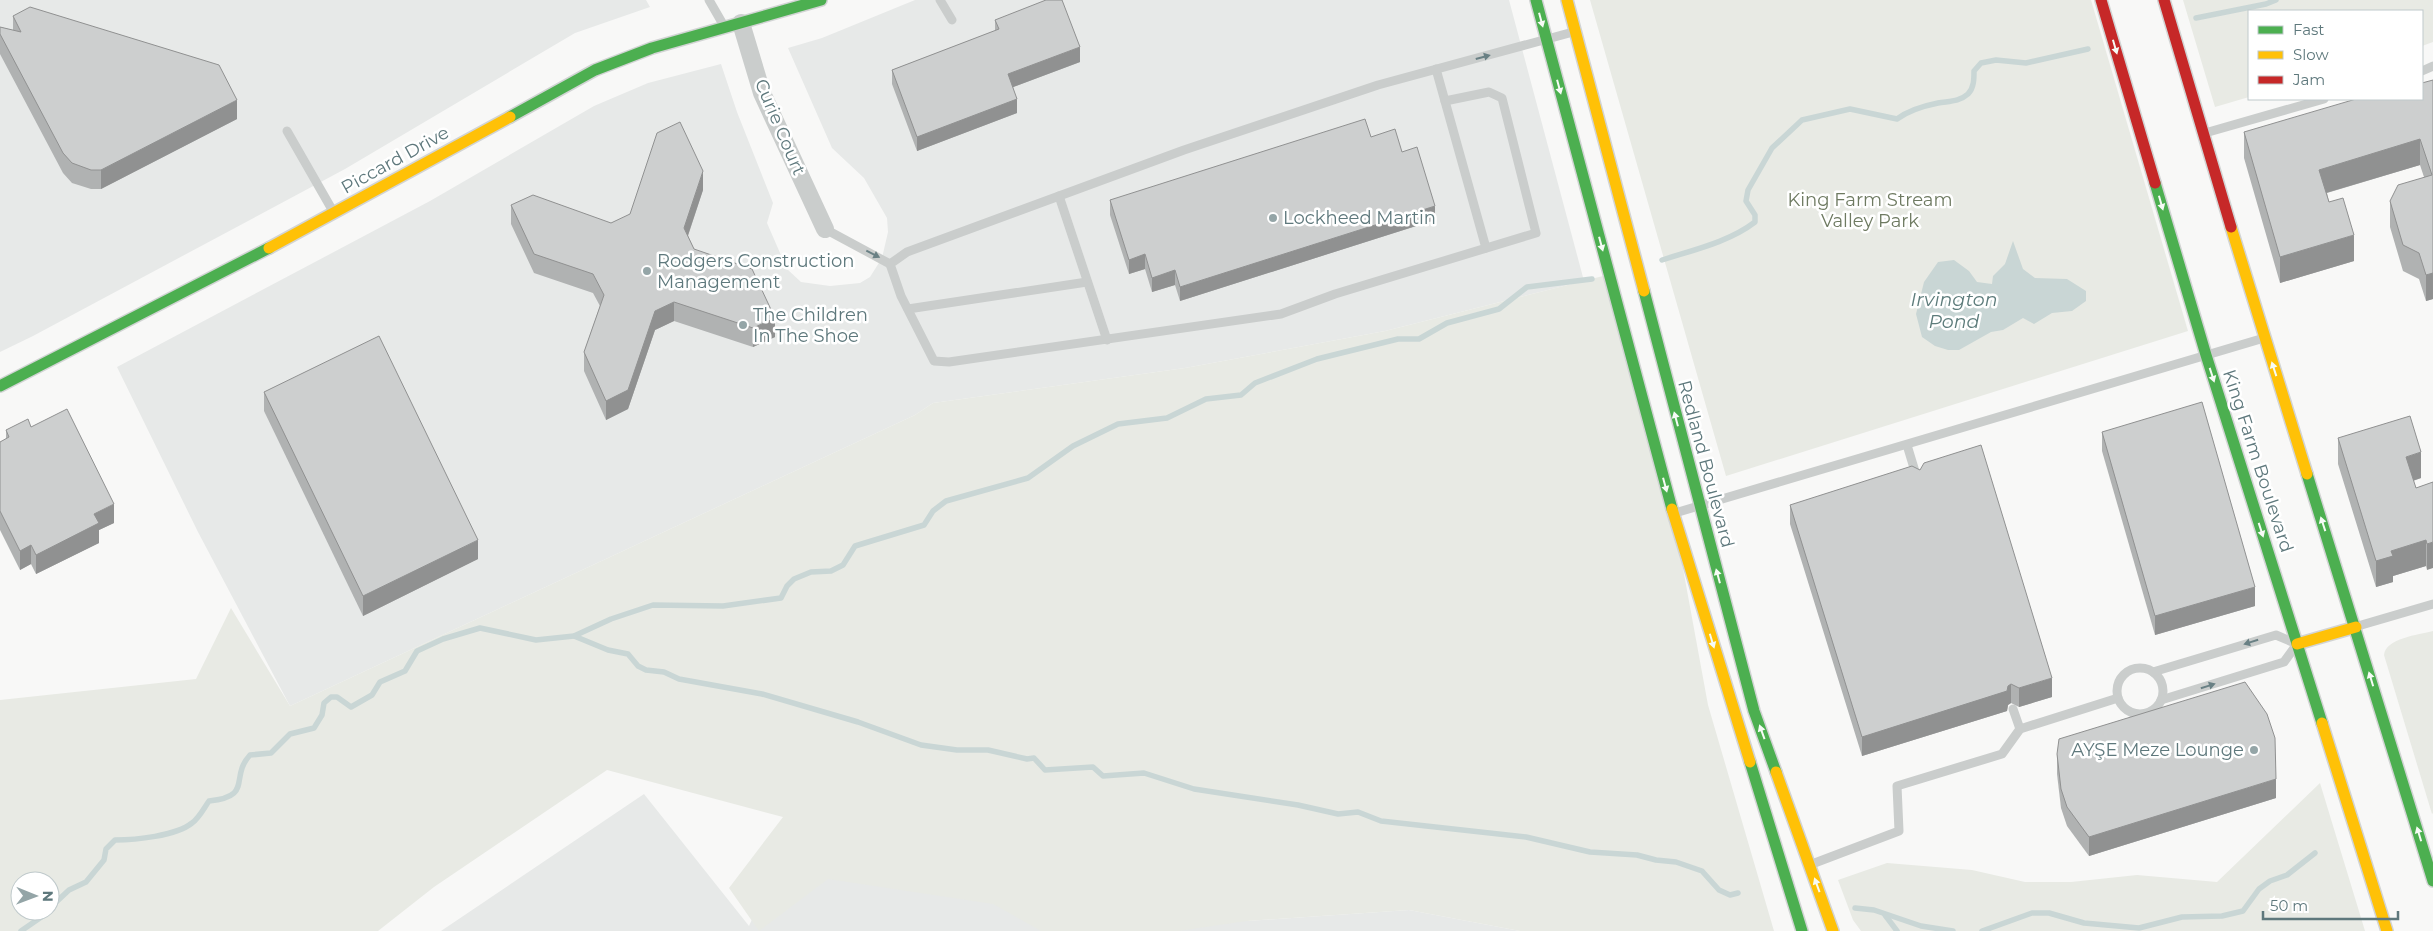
<svg xmlns="http://www.w3.org/2000/svg" width="2433" height="931" font-family="Montserrat,sans-serif">
<style>
.built{fill:#e7e9e8}
.green{fill:#e8eae4;fill-rule:evenodd}
.water{fill:#c9d6d5}
.lines{fill:none;stroke-linecap:round;stroke-linejoin:round}
.stream{stroke:#c9d6d5;stroke-width:5.5}
.fast-casing{stroke:#d2d4d4;stroke-width:14}
.slow-casing{stroke:#d2d4d4;stroke-width:14}
.jam-casing{stroke:#d2d4d4;stroke-width:14}
.lane{stroke:#cacdcc;stroke-width:9}
.street{stroke:#cacdcc;stroke-width:18}
.fast{stroke:#4caf50;stroke-width:11}
.slow{stroke:#ffc107;stroke-width:11}
.jam{stroke:#c62828;stroke-width:11}
.wall{fill:#b0b2b2}
.shaded-wall{fill:#909191}
.building{fill:#cdcfcf;stroke:#909191}
.oneway{fill:#f6fbf6}
.oneway2{fill:#698084}
.poi-dot{fill:#94a5a7;stroke:#fff;stroke-width:2}
.labels{text-anchor:middle;stroke-width:5;stroke-linejoin:round;paint-order:stroke}
.street-label{font-size:18px;fill:#5e787c;stroke:#fff}
.park-label{font-size:18px;fill:#6e7a61;stroke:#fff}
.poi-label{font-size:18px;fill:#5e787c;stroke:#fff;text-anchor:start}
.water-label{font-size:19px;font-style:italic;fill:#5d7c7b;stroke:#fff}
</style>
<rect width="100%" height="100%" fill="#f8f8f7"/>
<g class="built">
<polygon points="0,0 646,0 650,7 575,33 345,169 33,336 0,352"/>
<polygon points="915,0 1509,0 1584,281 1385,331 1185,368 933,403 915,415 290,706 198,532 117,367 430,201 594,106 648,83 721,64 737,112 773,203 767,223 787,269 801,282 830,286 860,283 870,277 882,258 888,232 887,218 864,178 832,148 788,48 822,38"/>
<polygon points="644,794 749,926 762,897 834,841 1247,921 1409,910 1520,931 441,931"/>
</g>
<g class="green">
<polygon points="1590,0 2091,0 2188,331 1726,476"/>
<polygon points="2183,0 2433,0 2433,42 2422,46 2422,11 2249,11 2249,97 2215,107"/>
<path d="M1611,274L1673,514L1708,705L1774,931H1520L1409,910L1247,921L1178,931H1041L993,904L828,879L759,931L729,888L783,817L607,770L434,887L378,931H0V700L196,679L231,608L290,706L915,415L933,403L1185,368L1385,331ZM20,881H50V911H20Z"/>
<path d="M2433,631V813L2432,814L2384,655C2386,638 2418,635 2433,631Z"/>
<polygon points="2320,783 2365,931 1861,931 1853,920 1838,880 1887,863 1972,870 2025,882 2071,882 2137,875 2217,882"/>
</g>
<polygon class="water" points="2013,241 2023,269 2035,278 2067,279 2086,291 2086,301 2072,311 2052,313 2034,324 2023,318 2003,330 1991,332 1959,350 1948,350 1935,346 1922,337 1916,314 1924,282 1938,262 1954,260 1969,271 1977,282 1992,284 1993,276 2005,264"/>
<g class="lines">
<g class="stream">
<polyline points="2196,18 2266,4 2276,0"/>
<path d="M1662,260C1693,250 1729,242 1755,222V215L1746,201L1748,190L1772,148L1802,120L1850,109L1897,119C1909,110 1923,106 1938,103C1949,101 1959,102 1968,94C1974,88 1974,79 1974,71L1981,63L1996,60L2026,63L2088,49"/>
<polyline points="574,636 608,650 628,654 638,666 646,670 664,672 679,679 762,694 858,722 921,745 957,750 988,750 1027,759 1034,758 1045,770 1093,767 1103,776 1144,773 1194,789 1298,805 1338,814 1358,812 1381,821 1526,837 1590,852 1637,855 1656,860 1676,862 1702,871 1719,890 1730,895 1738,893"/>
<polyline points="1855,908 1874,910 1921,926 1953,931"/>
<polyline points="1885,915 1897,931"/>
<path d="M21,931L50,911L54,904L69,890L86,882L104,860L106,849L115,840C135,840 176,836 192,823C199,818 204,808 209,801C254,796 229,778 250,755L271,753L290,734L314,728L322,715L324,703L331,697H337L351,707L372,695L380,682L405,671L417,651L443,639L480,628L536,640L574,636L611,619L653,605L723,606L781,598L787,586L794,579L811,572L831,571L843,565L855,546L924,525L933,511L946,501L1028,478L1073,446L1118,424L1167,418L1206,399L1241,395L1255,383L1317,359L1398,339H1419L1447,323L1499,309L1527,287L1592,279"/>
<polyline points="1982,931 2032,913 2049,913 2084,923 2139,928 2182,917 2222,916 2243,911 2259,889 2270,881 2287,875 2315,853"/>
</g>
<defs>
<g id="fast">
<polyline points="1536,0 1672,509"/>
<polyline points="510,117 595,70 652,48 821,0"/>
<polyline points="2155,183 2206,355 2322,723"/>
<polyline points="1644,291 1754,711 1776,772"/>
<polyline points="0,386 269,248"/>
<polyline points="2307,474 2433,881"/>
<polyline points="1750,762 1802,931"/>
</g>
<g id="slow">
<polyline points="1567,0 1644,291"/>
<polyline points="2231,227 2307,474"/>
<polyline points="269,248 510,117"/>
<polyline points="1672,509 1750,762"/>
<polyline points="2297,644 2356,627"/>
<polyline points="2322,723 2387,931"/>
<polyline points="1776,772 1833,931"/>
</g>
<g id="jam">
<polyline points="2101,0 2155,183"/>
<polyline points="2164,0 2231,227"/>
</g>
</defs>
<use href="#fast" class="fast-casing"/>
<use href="#slow" class="slow-casing"/>
<use href="#jam" class="jam-casing"/>
<g class="lane">
<polyline points="709,0 724,26"/>
<polyline points="940,0 952,20"/>
<polyline points="1436,69 1486,248"/>
<polyline points="2422,71 2433,66"/>
<polyline points="1445,101 1489,92 1502,98 1536,233 1335,294 1281,314 949,362 934,361 901,296 890,264 907,252 1184,150 1378,85 1573,32"/>
<polyline points="287,131 334,213"/>
<polyline points="2205,133 2324,99"/>
<polyline points="1059,196 1107,340"/>
<polyline points="825,229 890,264"/>
<polyline points="908,309 1087,282"/>
<polyline points="1907,445 1917,478"/>
<polyline points="1675,513 2264,338"/>
<polyline points="2358,626 2433,604"/>
<circle cx="2140" cy="691" r="23"/>
<polyline points="2153,672 2276,635 2297,644 2284,662 2161,700"/>
<polyline points="2013,709 2020,729"/>
<polyline points="1812,864 1899,831 1897,786 2002,754 2020,729 2118,698"/>
</g>
<polyline class="street" points="741,23 762,93 825,229"/>
<use href="#fast" class="fast"/>
<use href="#slow" class="slow"/>
<use href="#jam" class="jam"/>
</g>
<g class="wall">
<polygon points="13,16 237,119 101,189 91,189 72,183 63,173 0,54 0,27 13,30"/>
<polygon points="995,20 1080,62 1013,87 1017,113 917,151 892,84 892,70 995,31"/>
<polygon points="2433,80 2433,299 2426,301 2419,279 2403,271 2390,227 2390,201 2424,177 2420,165 2327,193 2329,202 2354,261 2280,283 2244,158 2244,132 2422,99"/>
<polygon points="1371,137 1402,152 1435,220 1180,301 1175,285 1152,292 1145,269 1129,274 1110,215 1110,200"/>
<polygon points="703,190 688,236 694,249 775,337 753,347 674,321 655,330 628,409 606,420 584,371 584,352 600,306 593,293 534,273 511,224 511,205 611,223"/>
<polygon points="264,392 478,559 363,616 264,411"/>
<polygon points="31,427 114,523 99,530 99,543 36,574 31,564 20,570 0,530 0,442 6,439 6,430"/>
<polygon points="2102,432 2255,606 2155,635 2102,451"/>
<polygon points="2338,438 2421,478 2413,481 2416,488 2433,482 2427,570 2426,566 2393,576 2393,582 2376,587 2338,464"/>
<polygon points="1790,505 2052,697 2019,707 2011,703 2008,705 2007,711 1862,756 1790,524"/>
<polygon points="2057,754 2276,798 2089,856 2067,826 2061,808 2057,774"/>
</g>
<g class="shaded-wall">
<polygon points="1080,47 1080,62 1008,89 1008,74"/>
<polygon points="1017,99 1017,113 917,151 917,137"/>
<polygon points="237,100 237,119 101,189 101,170"/>
<polygon points="2420,139 2420,165 2319,195 2319,170"/>
<polygon points="703,171 703,190 684,247 684,228"/>
<polygon points="1435,206 1435,220 1180,301 1180,287"/>
<polygon points="2354,235 2354,261 2280,283 2280,257"/>
<polygon points="1145,254 1145,269 1129,274 1129,260"/>
<polygon points="1175,270 1175,285 1152,292 1152,278"/>
<polygon points="2433,273 2433,299 2426,301 2426,275"/>
<polygon points="674,302 674,321 655,330 628,409 606,420 606,401 655,311"/>
<polygon points="775,318 775,337 753,347 753,328"/>
<polygon points="2421,452 2421,478 2406,483 2406,457"/>
<polygon points="114,504 114,523 99,530 99,543 36,574 36,555 94,514"/>
<polygon points="478,540 478,559 363,616 363,596"/>
<polygon points="2426,540 2426,566 2393,576 2393,582 2376,587 2376,561 2391,551"/>
<polygon points="2433,542 2433,568 2427,570 2427,544"/>
<polygon points="31,545 31,564 20,570 20,551"/>
<polygon points="2255,587 2255,606 2155,635 2155,616"/>
<polygon points="2052,678 2052,697 2019,707 2019,688"/>
<polygon points="2011,684 2011,703 2008,705 2007,711 1862,756 1862,737 2008,686"/>
<polygon points="2276,779 2276,798 2089,856 2089,837"/>
</g>
<g class="building">
<polygon points="1046,0 1062,0 1080,47 1008,74 1017,99 917,137 892,70 999,29 995,20"/>
<polygon points="30,7 219,65 237,100 101,170 91,170 72,163 63,153 0,34 0,27 21,32 13,16"/>
<polygon points="2433,80 2433,273 2426,275 2419,253 2403,245 2390,201 2398,185 2432,175 2420,139 2319,170 2329,202 2343,198 2354,235 2280,257 2244,132 2356,99 2422,99 2422,83"/>
<polygon points="1365,119 1371,137 1395,129 1402,152 1417,147 1435,206 1180,287 1175,270 1152,278 1145,254 1129,260 1110,200"/>
<polygon points="680,122 703,171 684,228 694,249 752,269 775,318 753,328 674,302 655,311 628,390 606,401 584,352 604,295 593,274 534,254 511,205 533,195 611,223 630,214 657,133"/>
<polygon points="379,336 478,540 363,596 264,392"/>
<polygon points="2202,402 2255,587 2155,616 2102,432"/>
<polygon points="67,409 114,504 94,514 99,523 36,555 31,545 20,551 0,511 0,442 9,437 6,430 28,419 31,427"/>
<polygon points="2410,416 2421,452 2406,457 2416,488 2433,482 2433,542 2427,544 2426,540 2391,551 2393,556 2376,561 2338,438"/>
<polygon points="1981,445 2052,678 2019,688 2011,684 2008,686 2007,691 1862,737 1790,505 1912,466 1920,470 1924,463"/>
<polygon points="2245,682 2267,714 2275,738 2276,779 2089,837 2067,807 2061,789 2057,754 2059,739"/>
</g>
<defs><path id="oneway-solid" d="M-6-.8H1V-3.2L6.5 0L1 3.2V.8H-6Z" transform="scale(1.25)"/></defs>
<g class="oneway">
<use href="#oneway-solid" transform="translate(1541 20) rotate(75)"/>
<use href="#oneway-solid" transform="translate(2115 47) rotate(74)"/>
<use href="#oneway-solid" transform="translate(1559 87) rotate(75)"/>
<use href="#oneway-solid" transform="translate(2161 203) rotate(74)"/>
<use href="#oneway-solid" transform="translate(1601 244) rotate(75)"/>
<use href="#oneway-solid" transform="translate(2274 369) rotate(-108)"/>
<use href="#oneway-solid" transform="translate(2212 375) rotate(72)"/>
<use href="#oneway-solid" transform="translate(1676 419) rotate(-105)"/>
<use href="#oneway-solid" transform="translate(1665 485) rotate(75)"/>
<use href="#oneway-solid" transform="translate(2323 524) rotate(-108)"/>
<use href="#oneway-solid" transform="translate(2261 530) rotate(72)"/>
<use href="#oneway-solid" transform="translate(1718 576) rotate(-105)"/>
<use href="#oneway-solid" transform="translate(1712 641) rotate(73)"/>
<use href="#oneway-solid" transform="translate(2371 679) rotate(-107)"/>
<use href="#oneway-solid" transform="translate(1762 732) rotate(-110)"/>
<use href="#oneway-solid" transform="translate(2419 834) rotate(-107)"/>
<use href="#oneway-solid" transform="translate(1817 885) rotate(-110)"/>
</g>
<g class="oneway2">
<use href="#oneway-solid" transform="translate(1483 57) rotate(-15)"/>
<use href="#oneway-solid" transform="translate(873 254) rotate(27)"/>
<use href="#oneway-solid" transform="translate(2251 642) rotate(163)"/>
<use href="#oneway-solid" transform="translate(2208 686) rotate(-17)"/>
</g>
<g class="poi-dot">
<circle cx="1273" cy="218" r="5"/>
<circle cx="647" cy="271" r="5"/>
<circle cx="743" cy="325" r="5"/>
<circle cx="2254" cy="750" r="5"/>
</g>
<g class="labels">
<g class="street-label">
<text transform="translate(780 127) rotate(67)" y="6">Curie Court</text>
<text transform="translate(395 160) rotate(-29)" y="6">Piccard Drive</text>
<text transform="translate(2258 461) rotate(72)" y="6">King Farm Boulevard</text>
<text transform="translate(1706 464) rotate(75)" y="6">Redland Boulevard</text>
</g>
<g class="park-label">
<text x="1870" y="206">King Farm Stream<tspan x="1870" dy="21">Valley Park</tspan></text>
</g>
<g class="poi-label">
<text x="1283" y="224">Lockheed Martin</text>
<text x="657" y="267">Rodgers Construction<tspan x="657" dy="21">Management</tspan></text>
<text x="753" y="321">The Children<tspan x="753" dy="21">In The Shoe</tspan></text>
<text x="2244" y="756" text-anchor="end">AYŞE Meze Lounge</text>
</g>
<g class="water-label">
<text x="1954" y="306">Irvington<tspan x="1954" dy="22">Pond</tspan></text>
</g>
</g>
<rect x="2248" y="10" width="175" height="90" fill="#ffffff" stroke="#bfc9cb"/>
<rect x="2258" y="26" width="25" height="8" fill="#4caf50" stroke="#bfc9cb"/>
<text x="2293" y="35" font-size="15" fill="#5e787c">Fast</text>
<rect x="2258" y="51" width="25" height="8" fill="#ffc107" stroke="#bfc9cb"/>
<text x="2293" y="60" font-size="15" fill="#5e787c">Slow</text>
<rect x="2258" y="76" width="25" height="8" fill="#c62828" stroke="#bfc9cb"/>
<text x="2293" y="85" font-size="15" fill="#5e787c">Jam</text>
<g transform="translate(35 896) rotate(91)"><circle r="24" fill="#ffffff" stroke="#bfc9cb"/>
<path d="M0-4L9 19L0 12L-9 19Z" fill="#94a5a7"/>
<text y="-8" font-size="14" font-weight="bold" text-anchor="middle" fill="#5e787c">N</text>
</g>
<path d="M2263 911v8h135v-8" fill="none" stroke="#5e787c" stroke-width="2.5"/>
<text x="2270" y="911" font-size="15" fill="#5e787c" stroke="#ffffff" stroke-width="4" paint-order="stroke">50 m</text>
</svg>
